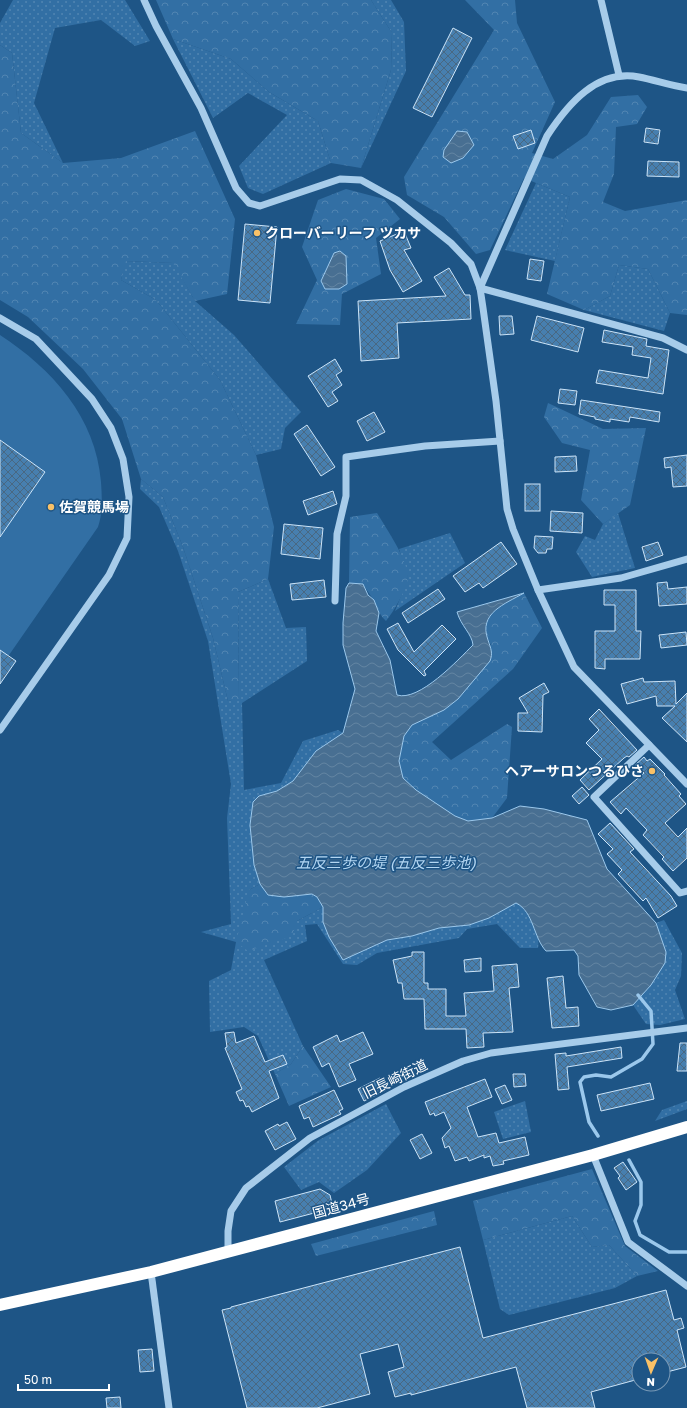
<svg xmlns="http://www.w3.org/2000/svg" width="687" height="1408" font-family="'Golos Text','Noto Sans JP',sans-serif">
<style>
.grass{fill:url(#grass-dots)}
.forest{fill:url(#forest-crowns)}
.pitch{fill:#326fa4}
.water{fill:url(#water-waves);stroke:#9bc8ec}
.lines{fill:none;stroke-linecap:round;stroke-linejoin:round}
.stream{stroke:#9bc8ec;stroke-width:3.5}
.building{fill:url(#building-cross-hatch);stroke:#cce4f8}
.minor{stroke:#a7ccea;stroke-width:7}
.highway{stroke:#fff;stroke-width:12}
.poi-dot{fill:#f9c167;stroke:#1e5586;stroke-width:1.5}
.labels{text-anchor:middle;stroke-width:3;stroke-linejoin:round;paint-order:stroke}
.poi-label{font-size:14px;font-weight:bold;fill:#fff;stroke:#1e5586;text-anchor:start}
.street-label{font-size:14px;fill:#fff;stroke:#1e5586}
.water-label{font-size:15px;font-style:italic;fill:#b3d6f2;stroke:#1e5586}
</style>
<defs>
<pattern id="grass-dots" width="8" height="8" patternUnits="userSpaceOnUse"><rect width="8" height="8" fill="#326fa4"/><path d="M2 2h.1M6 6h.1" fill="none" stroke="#5185b2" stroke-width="1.8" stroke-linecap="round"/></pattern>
<pattern id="forest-crowns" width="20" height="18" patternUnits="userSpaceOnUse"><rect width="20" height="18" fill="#326fa4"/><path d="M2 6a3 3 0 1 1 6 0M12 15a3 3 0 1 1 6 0" fill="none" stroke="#5185b2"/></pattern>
<pattern id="water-waves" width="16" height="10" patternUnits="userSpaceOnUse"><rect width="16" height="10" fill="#486f92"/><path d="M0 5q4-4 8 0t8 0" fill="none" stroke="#6385a2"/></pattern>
<pattern id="building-cross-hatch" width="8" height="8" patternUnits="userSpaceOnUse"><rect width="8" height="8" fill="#477faf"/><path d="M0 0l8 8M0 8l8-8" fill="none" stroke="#496882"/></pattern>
</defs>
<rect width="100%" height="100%" fill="#1e5586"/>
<g class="grass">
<polygon points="13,0 125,0 150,41 135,46 101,20 55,28 34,103 63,163 21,133 12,53 0,45 0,23"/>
<polygon points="371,0 391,0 404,22 406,71 361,168 391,70 392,33"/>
<polygon points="173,39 231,59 269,92 318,121 331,163 263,194 248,188 239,166 287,115 248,93 213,118"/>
<polygon points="536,183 570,197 555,261 505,250"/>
<polygon points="125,261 174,263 195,301 234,335 301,412 285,428 281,449 256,455 220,380 156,300 121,280"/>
<polygon points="619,265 648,269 670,313 664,331 584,310 610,296"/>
<path d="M141,479L163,497L183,547L213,638L228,701L239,698L238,592L268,579L286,628L306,627L307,661L242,703L244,790L281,783L303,741L338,730L343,733L316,751L293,781L277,791L259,796L253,802L250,825L254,865L260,884L249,890L297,921L323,907V922L343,959L387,940L412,936L439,928L469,925L489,918L516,903C528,910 541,933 538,948H520L497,924L467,929L459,938L377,953L357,965L343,964L317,924L305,925L307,941L264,960L303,1046L291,1064L275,1074L258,1036L244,1027L210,1032L209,981L231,970L236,942L201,932L231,924L227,818L231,784L208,641L178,551L159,507L140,489Z"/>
<polygon points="618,513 635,568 592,577 576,552 585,536 595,540 603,524"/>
<polygon points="450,533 465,563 395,611 408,578 399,549"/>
<polygon points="664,920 682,953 681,976 675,990 685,1019 660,1025 646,1024 633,1005 651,985 666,952 656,923"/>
<polygon points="525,1101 531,1132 503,1139 494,1112"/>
<polygon points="687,1101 687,1109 655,1121 662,1110"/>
<polygon points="386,1104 401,1133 367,1170 334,1193 319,1182 301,1190 284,1167 319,1140"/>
<polygon points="572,1216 592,1247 609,1245 637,1276 615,1288 509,1315 500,1309 483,1240"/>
</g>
<g class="forest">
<polygon points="156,0 371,0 392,33 391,70 361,168 331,163 318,121 269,92 231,59 173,39"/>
<polygon points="465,0 515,0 517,23 555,102 532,153 553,159 587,135 611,97 638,95 647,107 637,124 616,127 614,174 603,202 625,211 687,200 687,315 670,313 648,269 619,265 610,296 584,310 547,294 570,197 524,178 490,250 476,254 444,217 407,195 404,177 494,30"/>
<polygon points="0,45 12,53 21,133 63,163 121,158 195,131 235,219 227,294 195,301 173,263 126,261 121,280 156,300 220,380 256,455 274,527 268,579 238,592 239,699 228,701 213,638 183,547 163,497 141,479 122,419 83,369 28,317 0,300"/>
<polygon points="346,189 384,199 400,219 376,238 381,274 342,294 340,325 296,324 317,280 302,247 318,200"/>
<polygon points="548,403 603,429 646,428 630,505 603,524 581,500 590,450 562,443 544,417"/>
<path d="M377,513C387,530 407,558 408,577C408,587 393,613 386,621C378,613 379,610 374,601C371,595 366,590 363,584L349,583L350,517Z"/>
<path d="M524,593L542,628L513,669L432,742L451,760L507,724L512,727L507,798L492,818L468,821L455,816L416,790L403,778L399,761L404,736L412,725L424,719L491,645C475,615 502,605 524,593Z"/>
<polygon points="260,884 268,895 312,894 317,897 323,907 297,921 292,936 248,951 236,942 249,890"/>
<polygon points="303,1046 331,1087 289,1106 275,1074 291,1064"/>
<polygon points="592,1169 625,1246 658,1271 637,1276 609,1245 592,1247 572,1216 483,1240 473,1201"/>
<polygon points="434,1211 437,1225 316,1256 311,1244"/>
</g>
<path class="pitch" d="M0,335C52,369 96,417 101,482C102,498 103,512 98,527L0,668Z"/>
<g class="water">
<polygon points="457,131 467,132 474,145 463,158 451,163 443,157 444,150"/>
<polygon points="340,251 346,256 347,284 339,289 325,289 321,281 334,253"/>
<path d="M349,583L363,584L368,595L374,600L379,613L376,631L390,660L397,695C419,702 458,660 473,645C472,634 461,626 457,612L524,593C505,604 478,613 488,640C491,649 493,653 490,661L458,699L444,710L412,725L404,736L399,761L403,778L416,790L455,816L468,821L492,818L520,806L544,809L587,820L607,869L656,923L666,952L665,963L651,985L633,1005L611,1010L597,1007L579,975L578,956L574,950L546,951C533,937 534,912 516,903L489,918L469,925L439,928L412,936L387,940L343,960L329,937L323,922V907L317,897L312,894L284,897L268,895L260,884L254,865L250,825L253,802L259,796L277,791L293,781L316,751L343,733L355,689L343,645V623L346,588Z"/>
</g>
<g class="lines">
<g class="stream">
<polyline points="598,1136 589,1122 580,1082 584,1077 596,1075 611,1077 642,1059 653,1044 651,1011 638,995"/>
<polyline points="629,1160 641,1182 641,1205 635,1221 640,1235 669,1252 687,1252"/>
</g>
</g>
<g class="building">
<polygon points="453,28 472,38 432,117 413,108"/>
<polygon points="646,128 660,130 658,144 644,142"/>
<polygon points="531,130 535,143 518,149 513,136"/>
<polygon points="648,161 679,162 679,177 647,176"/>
<polygon points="245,224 277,227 270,303 238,300"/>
<polygon points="404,231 411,248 404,250 422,281 403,292 390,270 380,241"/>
<polygon points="530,259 544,261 541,281 527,279"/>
<polygon points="449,268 465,295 470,295 471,319 397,323 399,358 361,361 358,301 446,296 434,277"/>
<polygon points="499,316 512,316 514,334 500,335"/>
<polygon points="537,316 584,328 578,352 531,340"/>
<polygon points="604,330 647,339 646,346 669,350 663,394 596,383 599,370 648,378 651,358 632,355 633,347 602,342"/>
<polygon points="335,359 342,371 336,375 342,385 332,392 338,401 328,407 308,376"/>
<polygon points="560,389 577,391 575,405 558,403"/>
<polygon points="581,400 660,412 659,422 630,417 629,422 610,419 610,422 595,419 595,417 579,414"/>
<polygon points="374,412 385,432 367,441 357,421"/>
<polygon points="307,425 335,467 321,476 294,434"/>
<polygon points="0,440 45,472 0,537"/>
<polygon points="687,455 687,486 673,487 671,467 665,468 664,458"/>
<polygon points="576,456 577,471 555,472 555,457"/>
<rect x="525" y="484" width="15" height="27"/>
<polygon points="333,491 337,504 308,515 303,501"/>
<polygon points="551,511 583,513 582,533 550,531"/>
<polygon points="284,524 323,528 320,559 281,554"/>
<polygon points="535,536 553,537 552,549 547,549 546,553 538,553 534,548"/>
<polygon points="501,542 517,564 483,588 479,583 465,592 453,576"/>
<polygon points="658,542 663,555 646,561 642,547"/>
<polygon points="324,580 326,597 292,600 290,584"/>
<polygon points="667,582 668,589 687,587 687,604 659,606 657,583"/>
<polygon points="438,589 445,599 408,623 402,613"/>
<polygon points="604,590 636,590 636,631 641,631 640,659 605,659 605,669 595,668 595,631 615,631 615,605 604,605"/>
<polygon points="398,623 414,652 442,625 456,639 424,671 426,675 424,676 398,650 387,629"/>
<polygon points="686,632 687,645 661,648 659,635"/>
<polygon points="0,650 16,661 0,684"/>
<polygon points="643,678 644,682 675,681 676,704 687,693 687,742 662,718 675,706 657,706 656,696 627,704 621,684"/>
<polygon points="544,683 549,692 543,695 542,732 518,731 518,713 528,713 519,698"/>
<polygon points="599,709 637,750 629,757 627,756 624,758 589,790 580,780 602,759 586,743 599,730 589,719"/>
<polygon points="644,757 647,761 650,759 665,774 664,775 681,794 679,796 686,804 665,823 678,837 687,828 687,858 673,871 662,859 664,857 643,835 647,830 626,808 621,814 610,802 644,773 635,765"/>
<polygon points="582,787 589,795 579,804 572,796"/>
<polygon points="610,823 634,849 630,852 671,896 677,906 658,918 646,898 643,901 618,874 622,870 607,854 613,849 598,834"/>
<polygon points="412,952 424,952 424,983 428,983 428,989 446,989 446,1016 466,1016 464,993 494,991 492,966 517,964 519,987 509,988 513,1032 483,1033 484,1047 467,1048 466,1029 425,1029 424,999 404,999 402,983 398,983 393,960 412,956"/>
<polygon points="481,958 481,971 465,972 464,960"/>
<polygon points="563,976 566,1008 578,1007 579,1026 552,1028 547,978"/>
<polygon points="234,1032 236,1043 254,1036 265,1062 283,1055 287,1064 269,1071 279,1098 252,1112 249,1106 246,1107 243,1100 240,1101 236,1092 242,1089 225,1048 227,1047 225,1033"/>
<polygon points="363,1032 373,1054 349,1064 356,1080 339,1087 329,1063 322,1067 313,1047 337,1035 340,1042"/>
<polygon points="680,1043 687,1043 687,1071 677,1071"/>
<polygon points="621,1047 622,1058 567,1067 569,1089 558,1090 555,1054 566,1053 566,1056"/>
<polygon points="513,1074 525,1074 526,1086 514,1087"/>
<polygon points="380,1078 386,1090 364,1101 358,1089"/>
<polygon points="485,1079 492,1097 467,1107 478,1137 496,1133 499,1143 525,1137 529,1155 503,1161 504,1164 493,1166 490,1156 484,1158 484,1155 469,1161 467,1157 455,1161 449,1146 445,1148 442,1138 451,1128 444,1112 435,1116 434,1113 430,1115 425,1102"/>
<polygon points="650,1083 654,1099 601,1111 597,1095"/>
<polygon points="505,1085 512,1100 502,1104 495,1089"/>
<polygon points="334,1090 343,1109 339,1111 341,1114 313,1127 309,1117 304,1119 299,1106"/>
<polygon points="287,1122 296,1139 275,1150 265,1131 278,1124 279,1126"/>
<polygon points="422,1134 432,1153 420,1159 410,1140"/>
<polygon points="623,1162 637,1182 626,1190 618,1178 620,1176 614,1168"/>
<polygon points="320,1189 330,1195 333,1208 280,1222 275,1201"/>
<polygon points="460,1247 483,1338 666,1290 674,1320 681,1318 684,1328 677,1330 686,1367 663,1373 663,1360 639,1360 639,1379 591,1392 595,1408 527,1408 516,1367 411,1395 411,1393 395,1397 388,1372 404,1367 398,1344 360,1354 370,1394 317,1408 247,1408 222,1310 231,1308 231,1307"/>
<polygon points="152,1349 154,1371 140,1372 138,1350"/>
<polygon points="120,1397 121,1408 107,1408 106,1398"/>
</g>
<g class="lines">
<g class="minor">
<polyline points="144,0 156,26 201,108 236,188 249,203 260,206 340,179 361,180 397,200 451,243 471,264 480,288 483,308 496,401 507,509 513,529 538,590 574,667 687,784"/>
<polyline points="601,0 619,75"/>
<path d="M687,88C671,86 655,80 639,77C597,69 568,104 547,136L480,288L663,338L687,350"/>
<polyline points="0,318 36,339 92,399 111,428 123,459 129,497 127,538 109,575 0,730"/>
<polyline points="538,590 621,578 687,559"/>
<polyline points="335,601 337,534 346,496 346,457 425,446 500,441"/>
<polyline points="649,745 594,797 680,893 687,891"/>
<polyline points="593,1155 628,1242 687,1286"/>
<polyline points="228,1251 228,1231 231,1211 246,1188 310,1138 404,1087 463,1061 491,1053 687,1028"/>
<polyline points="151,1272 169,1408"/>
</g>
<polyline class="highway" points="0,1305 151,1272 593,1155 687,1127"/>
</g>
<g class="poi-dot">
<circle cx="257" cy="233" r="4"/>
<circle cx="51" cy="507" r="4"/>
<circle cx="652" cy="771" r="4"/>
</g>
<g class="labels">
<g class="poi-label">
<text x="265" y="238">クローバーリーフ ツカサ</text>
<text x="59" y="512">佐賀競馬場</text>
<text x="644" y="776" text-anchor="end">ヘアーサロンつるひさ</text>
</g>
<g class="street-label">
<text transform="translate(395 1079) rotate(-26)" y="5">旧長崎街道</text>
<text transform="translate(341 1206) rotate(-15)" y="5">国道34号</text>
</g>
<g class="water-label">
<text x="386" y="868">五反三歩の堤 (五反三歩池)</text>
</g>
</g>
<g transform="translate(651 1372) rotate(182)"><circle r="19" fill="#1e5586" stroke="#7899b6"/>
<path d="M0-3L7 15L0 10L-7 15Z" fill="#f9c167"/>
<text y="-6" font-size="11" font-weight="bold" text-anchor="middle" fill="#ffffff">N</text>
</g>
<path d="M18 1384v6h91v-6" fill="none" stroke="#ffffff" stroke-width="2"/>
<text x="24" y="1384" font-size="12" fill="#ffffff" stroke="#1e5586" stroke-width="3" paint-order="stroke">50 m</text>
</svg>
